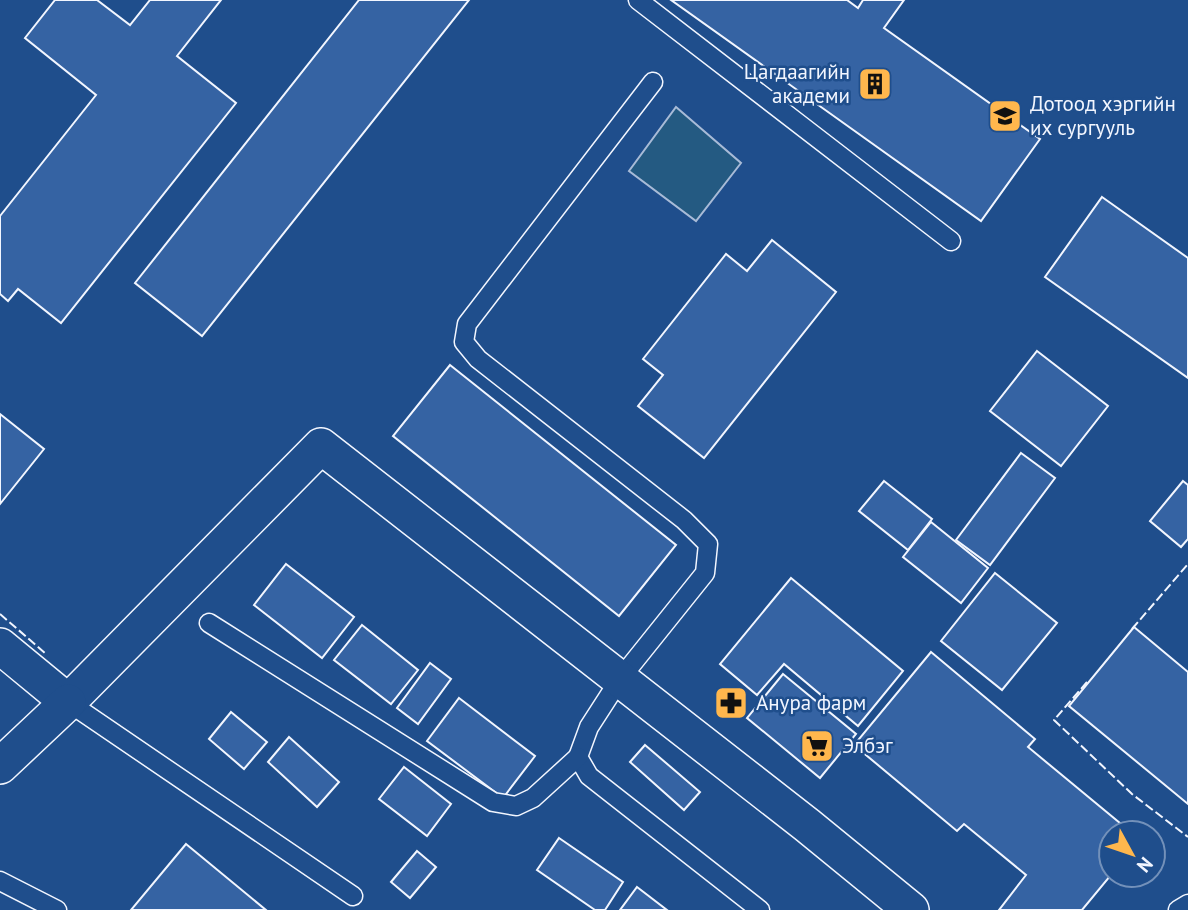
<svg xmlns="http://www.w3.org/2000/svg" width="1188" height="910" font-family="'PT Sans',sans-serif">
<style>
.green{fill:#245a82;stroke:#a8bbd7;stroke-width:2}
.building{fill:#3563a3;stroke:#f2f6ff;stroke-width:2}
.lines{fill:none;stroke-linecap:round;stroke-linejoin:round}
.service-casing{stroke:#f2f6ff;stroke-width:21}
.minor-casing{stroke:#f2f6ff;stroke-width:38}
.service{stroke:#1f4e8c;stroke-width:18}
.minor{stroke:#1f4e8c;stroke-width:35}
.fence{stroke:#f2f6ff;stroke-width:2;stroke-dasharray:9 3.5;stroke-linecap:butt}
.labels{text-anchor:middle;stroke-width:5;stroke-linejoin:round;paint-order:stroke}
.poi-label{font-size:21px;fill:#f2f6ff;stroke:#1f4e8c;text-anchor:start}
</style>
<rect width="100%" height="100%" fill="#1f4e8c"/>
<polygon class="green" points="676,107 741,163 696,221 629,171"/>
<g class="building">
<polygon points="55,0 97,0 130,25 150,0 221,0 177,56 236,103 61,323 18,289 8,301 0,294 0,216 96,95 25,38"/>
<polygon points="359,0 469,0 202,336 135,283"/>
<polygon points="671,0 847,0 858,8 863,0 904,0 884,28 1040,139 981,221"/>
<polygon points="1102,197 1188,258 1188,378 1045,277"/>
<polygon points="772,240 836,292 704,458 638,406 663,375 643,359 726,254 747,271"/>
<polygon points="1037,351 1108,406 1061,466 990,411"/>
<polygon points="450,365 676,545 619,616 393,436"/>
<polygon points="0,414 44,449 0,504"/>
<polygon points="1021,453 1055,478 990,565 956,540"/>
<polygon points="884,481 932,519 908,550 859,511"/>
<polygon points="1183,481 1188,485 1188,539 1181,547 1150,521"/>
<polygon points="931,522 988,568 961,603 903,557"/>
<polygon points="286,564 354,617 322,658 254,605"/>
<polygon points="995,573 1057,623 1002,690 941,641"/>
<polygon points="791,578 903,671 858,726 784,664 757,695 720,664"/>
<polygon points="362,625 418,670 391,704 334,660"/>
<polygon points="1134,627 1188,672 1188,804 1069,706"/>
<polygon points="931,652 1035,739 1028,747 1132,833 1111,833 1111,875 1082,910 999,910 1026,875 964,824 957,831 854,745"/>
<polygon points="430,663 451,679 418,724 397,708"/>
<polygon points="783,674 856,734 820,778 747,718"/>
<polygon points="459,698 535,756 503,798 427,741"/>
<polygon points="231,712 267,742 244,769 209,739"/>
<polygon points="289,737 339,782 317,807 268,762"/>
<polygon points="645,745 700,792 684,810 630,762"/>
<polygon points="404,767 451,804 427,836 379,799"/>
<polygon points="559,838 623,882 605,910 595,910 537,870"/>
<polygon points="186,844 266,910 131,910"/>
<polygon points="417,851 436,867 410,898 391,882"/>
<polygon points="637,887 667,910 620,910"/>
</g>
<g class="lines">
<defs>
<g id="service">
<polyline points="638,0 951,241"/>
<polyline points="653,82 467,324 464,342 478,359 684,520 708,544 705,573 620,679 589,727 578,757 589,776 760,910"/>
<polyline points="209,623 493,802 516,806 533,798 578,757"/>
<polyline points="68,702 353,896"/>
<polyline points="0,881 57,910"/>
<polyline points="1178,910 1188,904"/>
</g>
<g id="minor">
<polyline points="0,646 68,702 321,446 807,825 911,910"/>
<polyline points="0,766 68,702"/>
</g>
</defs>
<use href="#service" class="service-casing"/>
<use href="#minor" class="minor-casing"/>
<use href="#service" class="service"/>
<use href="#minor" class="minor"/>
<g class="fence">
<polyline points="0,614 45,653"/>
<polyline points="1132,629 1188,564"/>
<polyline points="1087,682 1054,720 1132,794 1188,837"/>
</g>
</g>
<defs>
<symbol id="building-square" viewBox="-11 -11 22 22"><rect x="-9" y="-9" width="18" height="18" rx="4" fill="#ffb74d" stroke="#1f4e8c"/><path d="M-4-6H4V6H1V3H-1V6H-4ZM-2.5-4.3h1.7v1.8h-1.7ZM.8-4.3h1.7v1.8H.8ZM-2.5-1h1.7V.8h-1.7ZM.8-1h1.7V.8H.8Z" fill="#111"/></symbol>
<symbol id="university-square" viewBox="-11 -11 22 22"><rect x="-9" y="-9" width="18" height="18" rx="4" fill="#ffb74d" stroke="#1f4e8c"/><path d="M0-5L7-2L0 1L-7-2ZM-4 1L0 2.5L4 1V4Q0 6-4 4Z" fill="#111"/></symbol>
<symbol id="pharmacy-square" viewBox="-11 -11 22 22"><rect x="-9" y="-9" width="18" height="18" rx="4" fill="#ffb74d" stroke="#1f4e8c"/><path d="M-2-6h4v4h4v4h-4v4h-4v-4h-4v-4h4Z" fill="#111"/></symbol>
<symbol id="supermarket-square" viewBox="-11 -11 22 22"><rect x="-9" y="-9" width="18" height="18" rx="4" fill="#ffb74d" stroke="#1f4e8c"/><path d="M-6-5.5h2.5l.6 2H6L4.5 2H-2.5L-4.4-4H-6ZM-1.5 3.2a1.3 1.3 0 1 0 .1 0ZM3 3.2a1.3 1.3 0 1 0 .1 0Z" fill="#111"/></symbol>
</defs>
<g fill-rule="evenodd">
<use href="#building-square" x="856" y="65" width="38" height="38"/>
<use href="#university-square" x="986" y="97" width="38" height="38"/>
<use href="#pharmacy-square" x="712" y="684" width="38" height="38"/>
<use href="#supermarket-square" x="798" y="727" width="38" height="38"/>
</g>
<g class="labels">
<g class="poi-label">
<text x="850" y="79" text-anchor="end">Цагдаагийн<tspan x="850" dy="24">академи</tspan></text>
<text x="1030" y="111">Дотоод хэргийн<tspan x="1030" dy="24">их сургууль</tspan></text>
<text x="756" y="710">Анура фарм</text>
<text x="842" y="753">Элбэг</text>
</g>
</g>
<g transform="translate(1132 854) rotate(130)"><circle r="33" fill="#1f4e8c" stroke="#7391ba" stroke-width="2"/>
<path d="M0-5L12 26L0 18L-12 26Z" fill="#ffb74d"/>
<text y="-10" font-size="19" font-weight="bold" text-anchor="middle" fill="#f2f6ff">N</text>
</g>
</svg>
